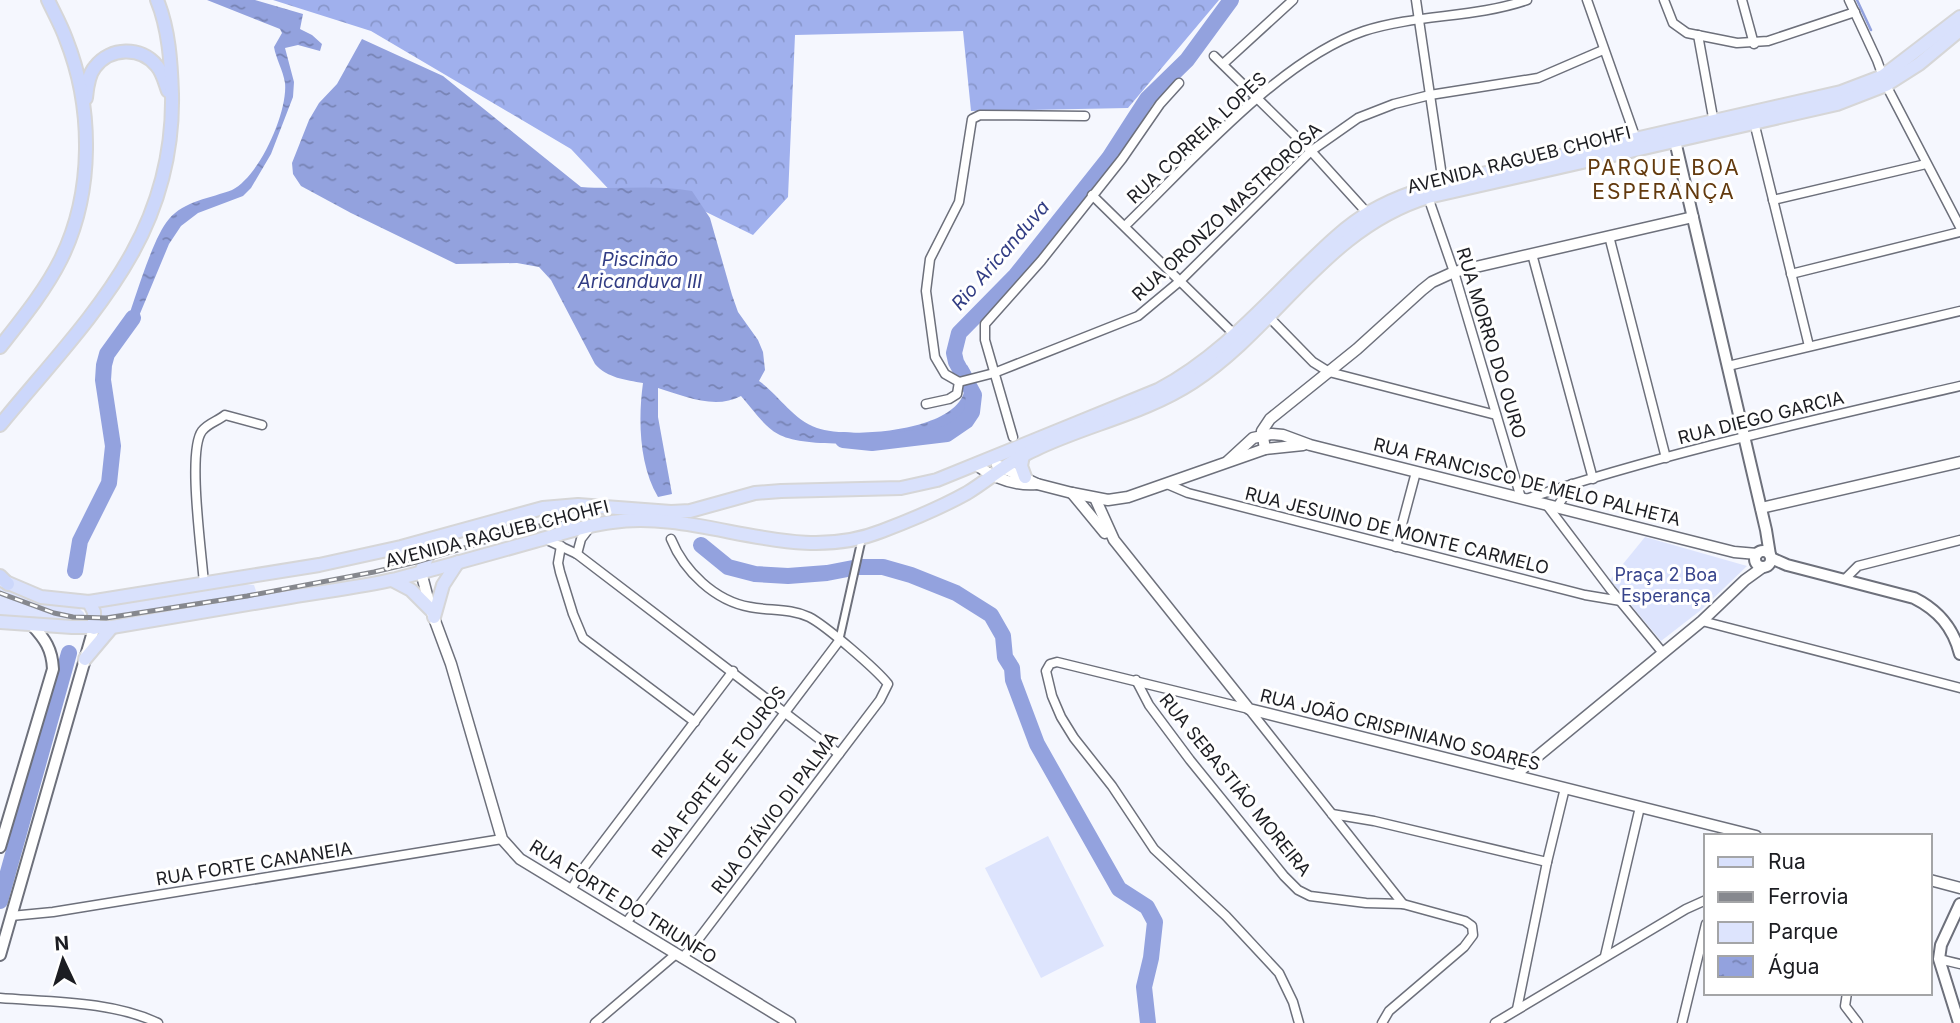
<svg xmlns="http://www.w3.org/2000/svg" width="1960" height="1023" font-family="Inter,sans-serif">
<style>
.green{fill:#dde4fd}
.forest{fill:url(#forest-crowns)}
.water{fill:url(#water-ripples)}
.lines{fill:none;stroke-linecap:round;stroke-linejoin:round}
.stream{stroke:#93a2de;stroke-width:2.5}
.river{stroke:#93a2de;stroke-width:16}
.pedestrian-casing{stroke:#6d707b;stroke-width:10}
.minor-casing{stroke:#6d707b;stroke-width:11}
.tertiary-casing{stroke:#6d707b;stroke-width:13}
.secondary-casing{stroke:#6d707b;stroke-width:14}
.primary-casing{stroke:#d6d6d7;stroke-width:16}
.trunk-casing{stroke:#d6d6d7;stroke-width:16}
.pedestrian{stroke:#fff;stroke-width:6}
.minor{stroke:#fff;stroke-width:8}
.tertiary{stroke:#fff;stroke-width:10}
.secondary{stroke:#fff;stroke-width:10}
.primary{stroke:#d9e1fc;stroke-width:12}
.trunk{stroke:#ccd7fb;stroke-width:12}
.rail-casing{stroke:#86888e;stroke-width:5}
.rail{stroke:#fff;stroke-width:2.5;stroke-dasharray:8;stroke-linecap:butt}
.labels{text-anchor:middle;stroke-width:6;stroke-linejoin:round;paint-order:stroke}
.street-label{font-size:18px;fill:#1c1d22;stroke:#fff}
.park-label{font-size:18px;fill:#37448c;stroke:#fff}
.water-label{font-size:19px;font-style:italic;fill:#323d84;stroke:#fff}
.quarter-label{font-size:21px;letter-spacing:2px;fill:#633a0e;stroke:#fff}
</style>
<defs>
<pattern id="forest-crowns" width="20" height="18" patternUnits="userSpaceOnUse" patternTransform="scale(1.75)"><rect width="20" height="18" fill="#a0b0ed"/><path d="M2 6a3 3 0 1 1 6 0M12 15a3 3 0 1 1 6 0" fill="none" stroke="#8997cb"/></pattern>
<pattern id="water-ripples" width="26" height="14" patternUnits="userSpaceOnUse" patternTransform="scale(1.75)"><rect width="26" height="14" fill="#93a2de"/><path d="M2 4q2-2 4 0t4 0M15 11q2-2 4 0t4 0" fill="none" stroke="#7783b4"/></pattern>
</defs>
<rect width="100%" height="100%" fill="#f5f7fe"/>
<g class="green">
<polygon points="1645,537 1747,566 1701,610 1661,641 1610,580"/>
<polygon points="0,582 77,606 84,613 84,622 0,615"/>
<polygon points="235,583 254,585 258,597 99,624 96,607"/>
<polygon points="1048,836 1104,946 1041,978 985,868"/>
</g>
<polygon class="forest" points="273,0 1219,0 1128,108 971,111 963,31 795,35 788,197 753,235 702,210 647,230 571,149 371,31"/>
<g class="water">
<path d="M207,0H255L303,14L300,29L312,35L322,44L320,51L298,45L285,48L294,82L293,97L271,154L251,188L243,196L198,213L181,226L169,244L139,316L132,326L123,333C133,306 152,238 169,219C184,201 211,198 232,190C259,177 288,112 285,83C283,70 276,59 274,47L282,33L280,29Z"/>
<path d="M362,39L443,76L581,187C620,190 653,184 692,191L710,218L732,295L738,312L758,340L763,352L765,370L759,381C779,395 792,419 817,428C848,439 954,432 964,392C966,383 961,375 958,367L967,365C973,375 980,387 976,400C972,413 954,426 941,431C910,442 807,451 778,434C763,426 752,408 741,396C715,410 684,396 658,388V417L672,494L658,497C639,465 638,419 643,383C626,380 607,378 595,364L551,280L539,267L517,263L456,264L351,213L301,186L293,174L292,163L309,120L319,103L337,84Z"/>
</g>
<g class="lines">
<polyline class="stream" points="1857,0 1871,30"/>
<g class="river">
<polyline points="843,440 872,443 947,434 966,421 972,412 974,395 956,362 954,353 959,333 1016,275 1109,158 1147,99 1187,60 1231,0"/>
<polyline points="701,545 728,567 755,574 788,576 827,573 858,567 883,567 911,575 956,593 991,615 1003,636 1005,657 1012,668 1013,680 1037,744 1119,889 1147,907 1155,922 1151,958 1144,987 1148,1023"/>
<polyline points="75,571 80,541 109,483 113,446 103,380 104,365 107,354 133,318"/>
<polyline points="0,901 69,653"/>
</g>
<defs>
<polyline id="pedestrian" points="839,641 862,538"/>
<g id="minor">
<polyline points="1416,0 1443,183"/>
<polyline points="1587,0 1636,139"/>
<polyline points="1664,0 1673,23 1687,33 1737,43 1768,41 1855,12"/>
<polyline points="1742,0 1754,44"/>
<polyline points="1849,0 1877,60 1886,85 1960,227"/>
<polyline points="1698,35 1714,123"/>
<polyline points="1214,56 1311,151 1370,216"/>
<polyline points="1223,64 1293,0"/>
<polyline points="1085,116 980,115 972,119 959,202 930,259 926,291 935,357 945,374 959,382 994,373 1138,316 1180,281 1311,151 1358,118 1394,104 1430,95 1538,78 1603,50"/>
<polyline points="1754,122 1809,346"/>
<polyline points="1092,195 1235,335"/>
<polyline points="1428,197 1454,272 1521,498"/>
<polyline points="1773,200 1926,164"/>
<path d="M1125,226C1189,164 1280,59 1364,31C1417,14 1475,18 1527,0"/>
<polyline points="1609,236 1666,458"/>
<polyline points="1532,254 1593,479"/>
<polyline points="1791,274 1960,232"/>
<polyline points="1268,316 1313,362 1329,372 1496,415"/>
<polyline points="1728,366 1960,311"/>
<polyline points="926,404 949,399 957,394 959,382"/>
<polyline points="1013,437 985,340 985,324 1041,261 1122,159 1160,104 1179,83"/>
<polyline points="1167,484 1188,493 1585,595 1621,601"/>
<path d="M1526,499C1668,452 1815,420 1960,386"/>
<polyline points="1546,504 1611,590 1663,653"/>
<polyline points="1557,507 1572,484"/>
<polyline points="545,539 577,554 839,754"/>
<path d="M671,539C684,571 715,601 750,607C770,611 790,608 809,617C825,625 876,669 888,684L880,700L694,945L682,958"/>
<polyline points="561,546 558,563 560,572 573,614 583,638 695,722"/>
<polyline points="1396,547 1416,472"/>
<polyline points="577,554 581,539 591,526"/>
<polyline points="1845,579 1858,566 1960,540"/>
<path d="M204,584C202,554 187,451 202,431C208,423 218,421 225,415L262,425"/>
<polyline points="1702,621 1960,688"/>
<polyline points="1136,680 1149,705 1190,760 1284,876 1298,890 1310,896 1366,903 1403,904 1465,921 1472,926 1473,935 1464,947 1389,1011 1382,1023"/>
<polyline points="1332,814 1374,821 1547,862"/>
<polyline points="571,890 585,866 733,671"/>
<polyline points="11,916 53,912 502,839"/>
<polyline points="626,923 839,641"/>
<polyline points="1605,956 1640,807"/>
<polyline points="1939,959 1960,964"/>
<polyline points="1847,993 1845,1006 1858,1023"/>
<path d="M0,998C50,1002 112,1001 158,1023"/>
<polyline points="1517,1009 1547,862 1565,788"/>
<polyline points="595,1023 676,954"/>
<polyline points="1299,1023 1293,1002 1279,973 1226,916 1154,849 1112,786 1074,738 1061,717 1052,696 1046,671 1050,664 1057,662 1249,709 1403,904"/>
<polyline points="1495,1023 1686,909 1706,900"/>
<polyline points="1682,1023 1706,924"/>
</g>
<g id="tertiary">
<polyline points="1265,449 1262,431 1270,419 1357,349 1422,290 1432,282 1454,272 1693,217"/>
<polyline points="1228,461 1253,438 1272,434 1283,435 1310,445 1734,552 1757,554"/>
<path d="M976,465C994,478 1014,486 1037,484"/>
<polyline points="997,465 1037,484 1072,493 1108,500 1128,497 1265,449 1303,445"/>
<polyline points="1072,493 1105,533"/>
<polyline points="1095,498 1114,540 1249,709 1756,836"/>
<polyline points="1761,508 1960,462"/>
<polyline points="421,572 431,610 451,664 502,839 520,859 790,1023"/>
<polyline points="1516,774 1702,621 1745,580 1763,567"/>
<polyline points="1930,880 1960,888"/>
</g>
<g id="secondary">
<polyline points="1675,141 1766,530 1770,555"/>
<circle cx="1763" cy="559" r="8"/>
<path d="M1771,558L1787,565L1914,598C1938,610 1953,627 1960,654"/>
<path d="M0,847L53,669C52,649 45,639 32,625"/>
<polyline points="0,955 94,628"/>
<polyline points="1959,1023 1939,959 1941,945 1960,904"/>
</g>
<g id="primary">
<polyline points="1023,455 1021,466 1025,477"/>
<path d="M552,508C565,513 572,524 559,534"/>
<polyline points="421,572 430,550 451,542"/>
<path d="M1,580L41,597L89,602L319,565L401,547L543,508L578,505L671,512L690,511L755,493L781,491L901,488L937,480L1158,390C1211,362 1251,320 1293,278C1317,255 1341,229 1370,212C1399,195 1428,187 1460,179L1841,92L1883,76L1960,17"/>
<polyline points="392,580 411,590 431,610"/>
<polyline points="89,602 94,612 94,628"/>
<polyline points="434,617 443,585 458,562"/>
<path d="M0,622L72,627H112C171,617 230,607 290,597C325,591 361,587 396,579C443,567 489,554 535,541C560,534 586,525 612,522C703,509 792,567 882,531C911,520 940,508 967,493C990,479 1009,461 1034,450C1085,425 1144,414 1193,382C1277,327 1326,228 1428,197L1837,104L1886,85L1919,64L1960,30"/>
<polyline points="85,659 112,627"/>
</g>
<g id="trunk">
<path d="M86,98C87,88 88,75 95,67C110,47 141,46 157,66C163,73 165,83 168,91"/>
<path d="M0,347C22,319 45,291 61,259C94,192 93,107 66,39C61,25 54,13 48,0"/>
<path d="M0,425C85,321 175,240 172,94C171,63 169,29 157,0"/>
<polyline points="0,576 8,584"/>
</g>
</defs>
<use href="#pedestrian" class="pedestrian-casing"/>
<use href="#minor" class="minor-casing"/>
<use href="#tertiary" class="tertiary-casing"/>
<use href="#secondary" class="secondary-casing"/>
<use href="#primary" class="primary-casing"/>
<use href="#trunk" class="trunk-casing"/>
<use href="#pedestrian" class="pedestrian"/>
<use href="#minor" class="minor"/>
<use href="#tertiary" class="tertiary"/>
<use href="#secondary" class="secondary"/>
<use href="#primary" class="primary"/>
<use href="#trunk" class="trunk"/>
<defs>
<polyline id="rail" points="0,593 54,613 73,617 106,618 247,596 374,572 416,562 560,520"/>
</defs>
<use href="#rail" class="rail-casing"/>
<use href="#rail" class="rail"/>
</g>
<g class="labels">
<g class="street-label">
<text transform="translate(1197 138) rotate(-43)" y="6">RUA CORREIA LOPES</text>
<text transform="translate(1519 160) rotate(-14)" y="6">AVENIDA RAGUEB CHOHFI</text>
<text transform="translate(1227 212) rotate(-43)" y="6">RUA ORONZO MASTROROSA</text>
<text transform="translate(1491 343) rotate(73)" y="6">RUA MORRO DO OURO</text>
<text transform="translate(1761 418) rotate(-14)" y="6">RUA DIEGO GARCIA</text>
<text transform="translate(1527 482) rotate(14)" y="6">RUA FRANCISCO DE MELO PALHETA</text>
<text transform="translate(1397 531) rotate(14)" y="6">RUA JESUINO DE MONTE CARMELO</text>
<text transform="translate(497 534) rotate(-14)" y="6">AVENIDA RAGUEB CHOHFI</text>
<text transform="translate(1400 730) rotate(14)" y="6">RUA JOÃO CRISPINIANO SOARES</text>
<text transform="translate(719 772) rotate(-53)" y="6">RUA FORTE DE TOUROS</text>
<text transform="translate(1235 785) rotate(51)" y="6">RUA SEBASTIÃO MOREIRA</text>
<text transform="translate(775 813) rotate(-53)" y="6">RUA OTÁVIO DI PALMA</text>
<text transform="translate(254 864) rotate(-9)" y="6">RUA FORTE CANANEIA</text>
<text transform="translate(623 902) rotate(32)" y="6">RUA FORTE DO TRIUNFO</text>
</g>
<g class="park-label">
<text x="1666" y="581">Praça 2 Boa<tspan x="1666" dy="21">Esperança</tspan></text>
</g>
<g class="water-label">
<text transform="translate(1000 255) rotate(-49)" y="7">Rio Aricanduva</text>
<text x="640" y="266">Piscinão<tspan x="640" dy="22">Aricanduva III</tspan></text>
</g>
<g class="quarter-label">
<text x="1664" y="175">PARQUE BOA<tspan x="1664" dy="24">ESPERANÇA</tspan></text>
</g>
</g>
<rect x="1704" y="834" width="228" height="161" fill="#ffffff" stroke="#a4a5a7" stroke-width="2"/>
<rect x="1718" y="857" width="35" height="10" fill="#d9e1fc" stroke="#a4a5a7" stroke-width="2"/>
<text x="1768" y="869" font-size="21" fill="#1c1d22">Rua</text>
<rect x="1718" y="892" width="35" height="10" fill="#86888e" stroke="#a4a5a7" stroke-width="2"/>
<text x="1768" y="904" font-size="21" fill="#1c1d22">Ferrovia</text>
<rect x="1718" y="922" width="35" height="21" fill="#dde4fd" stroke="#a4a5a7" stroke-width="2"/>
<text x="1768" y="939" font-size="21" fill="#1c1d22">Parque</text>
<rect x="1718" y="956" width="35" height="21" fill="url(#water-ripples)" stroke="#a4a5a7" stroke-width="2"/>
<text x="1768" y="974" font-size="21" fill="#1c1d22">Água</text>
<g transform="translate(63 960) rotate(356)" stroke="#ffffff" stroke-width="5" paint-order="stroke">
<path d="M0-5L12 26L0 18L-12 26Z" fill="#1c1d22"/>
<text y="-10" font-size="19" font-weight="bold" text-anchor="middle" fill="#1c1d22">N</text>
</g>
</svg>
